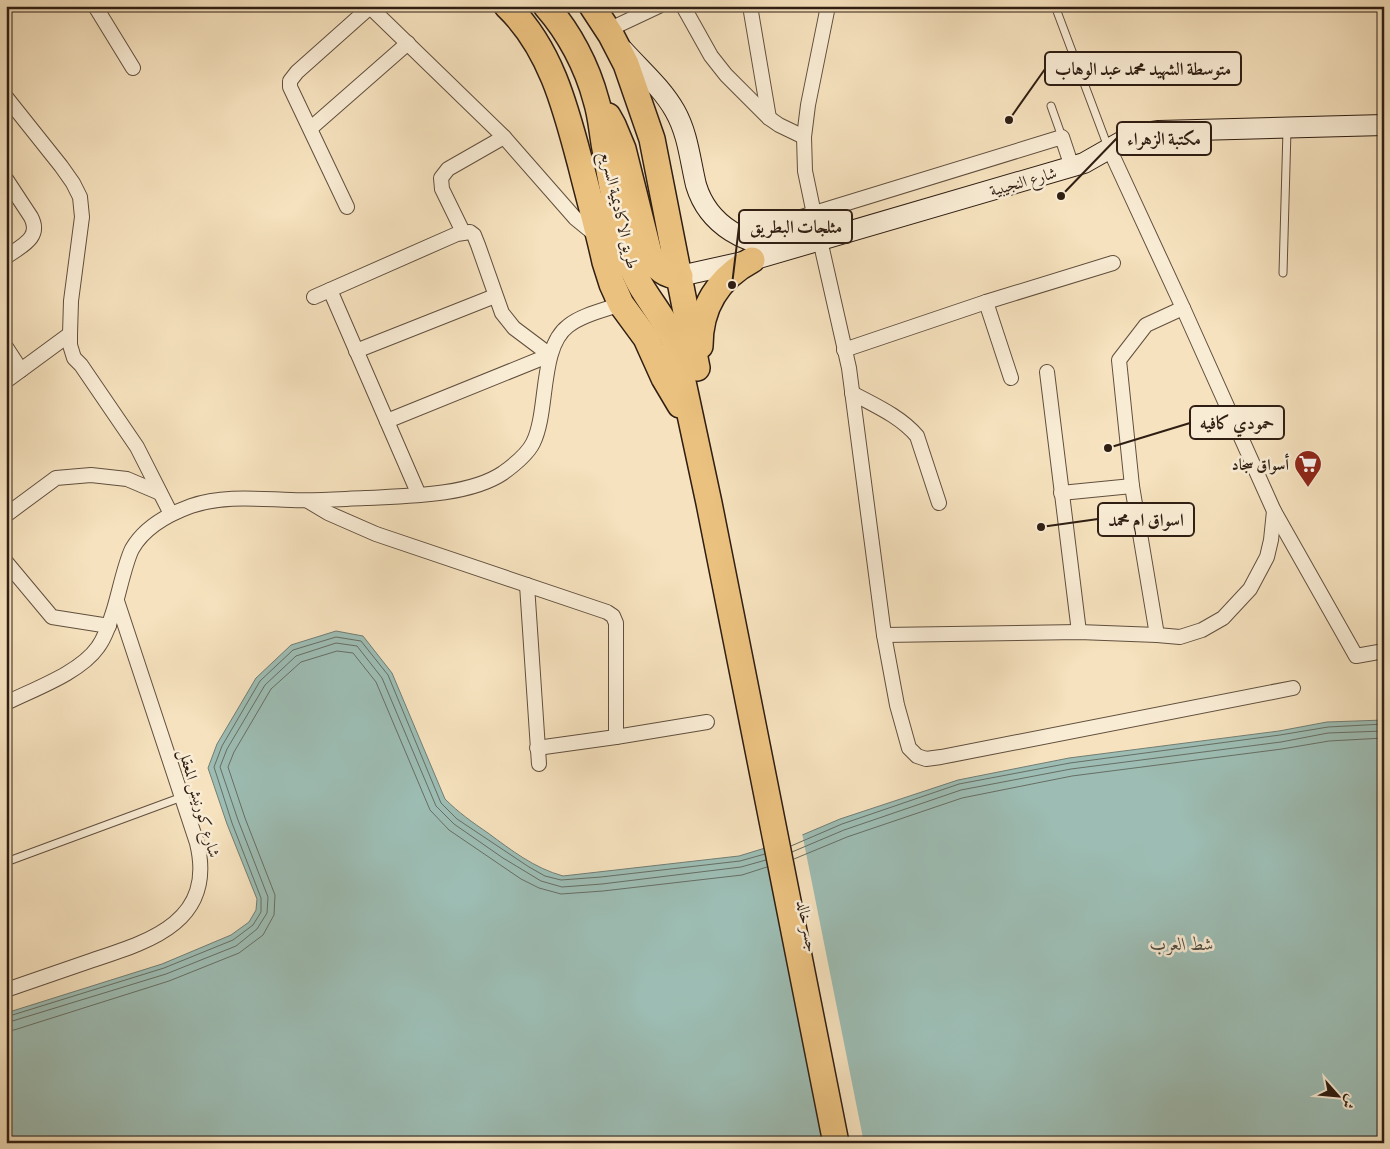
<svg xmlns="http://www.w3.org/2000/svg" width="1390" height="1149" font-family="'Libre Bodoni',Amiri,serif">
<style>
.water{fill:#9dbdb4;stroke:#717d74}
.pier{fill:#f6e2be}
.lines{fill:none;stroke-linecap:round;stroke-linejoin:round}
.shore{stroke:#666e64;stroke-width:1}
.lane-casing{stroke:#614f3e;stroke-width:9}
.street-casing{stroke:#614f3e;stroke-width:16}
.secondary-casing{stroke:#2f1e13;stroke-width:22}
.highway-casing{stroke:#2f1e13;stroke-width:28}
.lane{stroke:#f9ecd5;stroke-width:7}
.street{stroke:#f9ecd5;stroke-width:14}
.secondary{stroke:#f9ecd5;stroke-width:20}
.highway{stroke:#ebc17f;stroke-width:25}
.labels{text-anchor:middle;stroke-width:5;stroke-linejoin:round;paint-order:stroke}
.street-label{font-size:16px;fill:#2f1e13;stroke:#f9ecd5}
.poi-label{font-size:16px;font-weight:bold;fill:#2f1e13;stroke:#f9ecd5;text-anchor:end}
.water-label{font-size:18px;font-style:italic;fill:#504e43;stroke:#f9ecd5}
.leader{fill:none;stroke:#2f1e13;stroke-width:2}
.callout-dot{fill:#2f1e13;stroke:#f9ecd5;stroke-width:2}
.callout{fill:#f9ecd5;stroke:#2f1e13;stroke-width:2}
.callout-label{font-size:18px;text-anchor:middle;font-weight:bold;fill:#2f1e13}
</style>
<rect width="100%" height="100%" fill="#f6e2be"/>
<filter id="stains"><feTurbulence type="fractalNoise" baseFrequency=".004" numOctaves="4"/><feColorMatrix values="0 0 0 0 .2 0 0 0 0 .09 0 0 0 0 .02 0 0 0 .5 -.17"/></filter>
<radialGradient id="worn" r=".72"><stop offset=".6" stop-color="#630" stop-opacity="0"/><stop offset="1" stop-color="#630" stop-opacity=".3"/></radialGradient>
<path class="water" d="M336,631L363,636L392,673L445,799C459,813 472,822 488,833C511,850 534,868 563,876L739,856L788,841L840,819L958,780L1069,758L1279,731L1327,722L1384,720V1143H6V1013L162,964L231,935L249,922L256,910L257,899L227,824L208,768L217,744L256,678L291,645Z"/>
<polygon class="pier" points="802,833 864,1143 826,1143 787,839"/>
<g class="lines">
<g class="shore">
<polyline points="791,846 842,824 959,784 1070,763 1280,735 1328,727 1384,724"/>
<polyline points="792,852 844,830 961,790 1071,769 1281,742 1328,733 1384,731"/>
<polyline points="794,859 847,837 962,798 1072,776 1282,749 1329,741 1384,738"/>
<polyline points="6,1017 164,968 233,940 253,925 261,912 261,898 232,823 214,767 222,746 260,681 293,650 336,637 361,641 388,675 441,803 457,819 529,867 545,876 561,880 601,877 740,861 765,854"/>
<polyline points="6,1023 166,974 236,946 257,929 267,913 268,897 238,820 220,767 227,749 265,685 296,656 336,643 357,646 382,678 436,806 454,824 503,858 541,881 562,887 602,884 741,867 766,860"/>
<polyline points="6,1031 14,1030 169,981 239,953 263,935 274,915 275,895 245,818 228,767 234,752 271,689 301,662 337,651 353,653 376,682 430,810 449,830 521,879 539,888 561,894 603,891 742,875 767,867"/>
</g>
<defs>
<g id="lane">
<polyline points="1055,6 1108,147"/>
<polyline points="1051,106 1062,137"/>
<polyline points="1283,273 1287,130"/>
<polyline points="6,862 182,797"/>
</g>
<g id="street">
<polyline points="95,6 133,68"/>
<polyline points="369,6 504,137 575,218 597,236"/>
<polyline points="683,6 711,56 726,75 769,118 779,125 804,137"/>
<polyline points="750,6 769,118"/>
<polyline points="608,30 659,6"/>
<polyline points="6,97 61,166 73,183 80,197 82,217 71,301 70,334 70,345 74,358 81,365 137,447 171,514"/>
<polyline points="311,128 408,43"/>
<polyline points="1109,148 1183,308 1274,511 1356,656 1384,651"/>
<path d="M6,179L31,217C42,238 21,246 6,257"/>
<polyline points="347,207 290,87 290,81 297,72 370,7"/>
<polyline points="814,214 805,171 804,137 808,105 828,6"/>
<polyline points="782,223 1062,137 1072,167"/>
<polyline points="463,232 442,189 441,178 448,169 504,137"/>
<polyline points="820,240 849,368 884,635 897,705 909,748 917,756 926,759 941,757 1293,688"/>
<polyline points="330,290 419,495"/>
<polyline points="314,297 457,234 470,232 474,235 478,245 502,313 514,328 550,355"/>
<polyline points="986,302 1011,378"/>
<polyline points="6,347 21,370"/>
<polyline points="844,350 986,302 1113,263"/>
<polyline points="356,351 495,296"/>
<polyline points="1047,372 1079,632"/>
<polyline points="6,381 70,334"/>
<path d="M852,393C874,405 900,416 917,436L939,503"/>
<polyline points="387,421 550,355"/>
<polyline points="1061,493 1132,486"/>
<polyline points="308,501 328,513 376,534 607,612 613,616 616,623 616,737"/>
<polyline points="6,515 56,478 91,475 127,479 160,493"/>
<polyline points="6,562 52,617 109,626"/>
<polyline points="527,585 539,764"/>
<polyline points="884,635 1079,632 1157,635 1180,637 1202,630 1223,618 1250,589 1267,557 1271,540 1274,511"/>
<polyline points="1157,635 1132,486 1119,360 1146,325 1183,308"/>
<path d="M6,703C34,689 80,673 98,647C106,636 110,622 114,609C119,593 125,563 132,549C144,528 169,514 191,506C223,495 258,499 291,500C316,501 340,499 365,498C406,496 469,496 503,473C514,465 527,455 533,443C549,411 539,348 568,326C582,315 604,310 621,304"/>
<polyline points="537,748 616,737 707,722"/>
<path d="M6,990C35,980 64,970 93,960C151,941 216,921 197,843L117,601"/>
</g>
<g id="secondary">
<path d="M623,50C641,70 662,88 675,111C688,134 690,160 696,185C708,225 747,248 788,245"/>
<polyline points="680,276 752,260 1084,163 1128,138 1138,134 1159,131 1384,125"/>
</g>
<g id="highway">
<path d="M507,6C551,48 566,109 581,166C589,198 598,230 605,262L612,284L621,304L646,338L664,378L680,405"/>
<path d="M546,6C569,32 587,66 596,100C601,115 602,133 605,149C612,187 619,227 631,264C640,293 663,313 674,340L709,503L836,1143"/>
<polyline points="592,6 611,35 626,64 652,139 697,368"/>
<path d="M608,116L613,125L623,149L649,253C655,267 663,276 680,276"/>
<path d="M700,346C700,308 718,278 752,260"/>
</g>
</defs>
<use href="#lane" class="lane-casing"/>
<use href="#street" class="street-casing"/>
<use href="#secondary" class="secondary-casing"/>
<use href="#highway" class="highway-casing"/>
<use href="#lane" class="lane"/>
<use href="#street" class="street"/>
<use href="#secondary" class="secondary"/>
<use href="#highway" class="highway"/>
</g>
<defs>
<symbol id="supermarket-pin" viewBox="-11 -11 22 30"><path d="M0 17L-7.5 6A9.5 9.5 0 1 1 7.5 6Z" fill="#8f2418" stroke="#f9ecd5"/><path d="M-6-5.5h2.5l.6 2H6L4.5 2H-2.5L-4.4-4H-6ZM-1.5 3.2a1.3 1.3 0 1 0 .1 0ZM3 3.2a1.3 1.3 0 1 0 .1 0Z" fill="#fff"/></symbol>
</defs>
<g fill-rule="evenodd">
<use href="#supermarket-pin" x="1292" y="448" width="32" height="43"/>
</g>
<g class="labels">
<g class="street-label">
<text transform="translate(1023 181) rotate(-16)" y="6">شارع النجيبية</text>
<text transform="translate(620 210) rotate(77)" y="6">طريق الاكاديمية السريع</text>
<text transform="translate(200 803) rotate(74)" y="6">شارع كورنيش المعقل</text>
<text transform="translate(808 926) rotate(79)" y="6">جسر خالد</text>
</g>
<g class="poi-label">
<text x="1289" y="470">أسواق سجاد</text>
</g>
<g class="water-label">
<text x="1182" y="950">شط العرب</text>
</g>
</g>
<path class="leader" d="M1009 120L1045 69M1061 196L1117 138M732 285L739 226M1108 448L1190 423M1041 527L1098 519"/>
<g class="callout-dot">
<circle cx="1009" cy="120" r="5"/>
<circle cx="1061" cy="196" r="5"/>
<circle cx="732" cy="285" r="5"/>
<circle cx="1108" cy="448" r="5"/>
<circle cx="1041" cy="527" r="5"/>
</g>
<g class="callout">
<rect x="1045" y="52" width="196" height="33" rx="5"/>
<rect x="1117" y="122" width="94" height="33" rx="5"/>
<rect x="739" y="210" width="113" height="33" rx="5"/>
<rect x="1190" y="406" width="94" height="33" rx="5"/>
<rect x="1098" y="503" width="96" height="33" rx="5"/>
</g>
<g class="callout-label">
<text x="1143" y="75">متوسطة الشهيد محمد عبد الوهاب</text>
<text x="1164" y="145">مكتبة الزهراء</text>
<text x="796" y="233">مثلجات البطريق</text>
<text x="1237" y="429">حمودي كافيه</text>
<text x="1146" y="526">اسواق ام محمد</text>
</g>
<rect width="1390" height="1149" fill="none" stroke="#f6e2be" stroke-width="25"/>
<rect x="8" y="8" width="1375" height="1134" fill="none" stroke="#2f1e13" stroke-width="2.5"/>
<rect x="12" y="12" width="1365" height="1124" fill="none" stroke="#2f1e13"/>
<g transform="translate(1338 1096) rotate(117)" stroke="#f9ecd5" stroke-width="4" paint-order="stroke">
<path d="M0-4L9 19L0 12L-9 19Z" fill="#2f1e13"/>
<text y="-8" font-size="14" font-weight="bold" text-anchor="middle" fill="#2f1e13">ش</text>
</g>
<rect width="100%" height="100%" filter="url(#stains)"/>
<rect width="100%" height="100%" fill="url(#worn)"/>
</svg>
